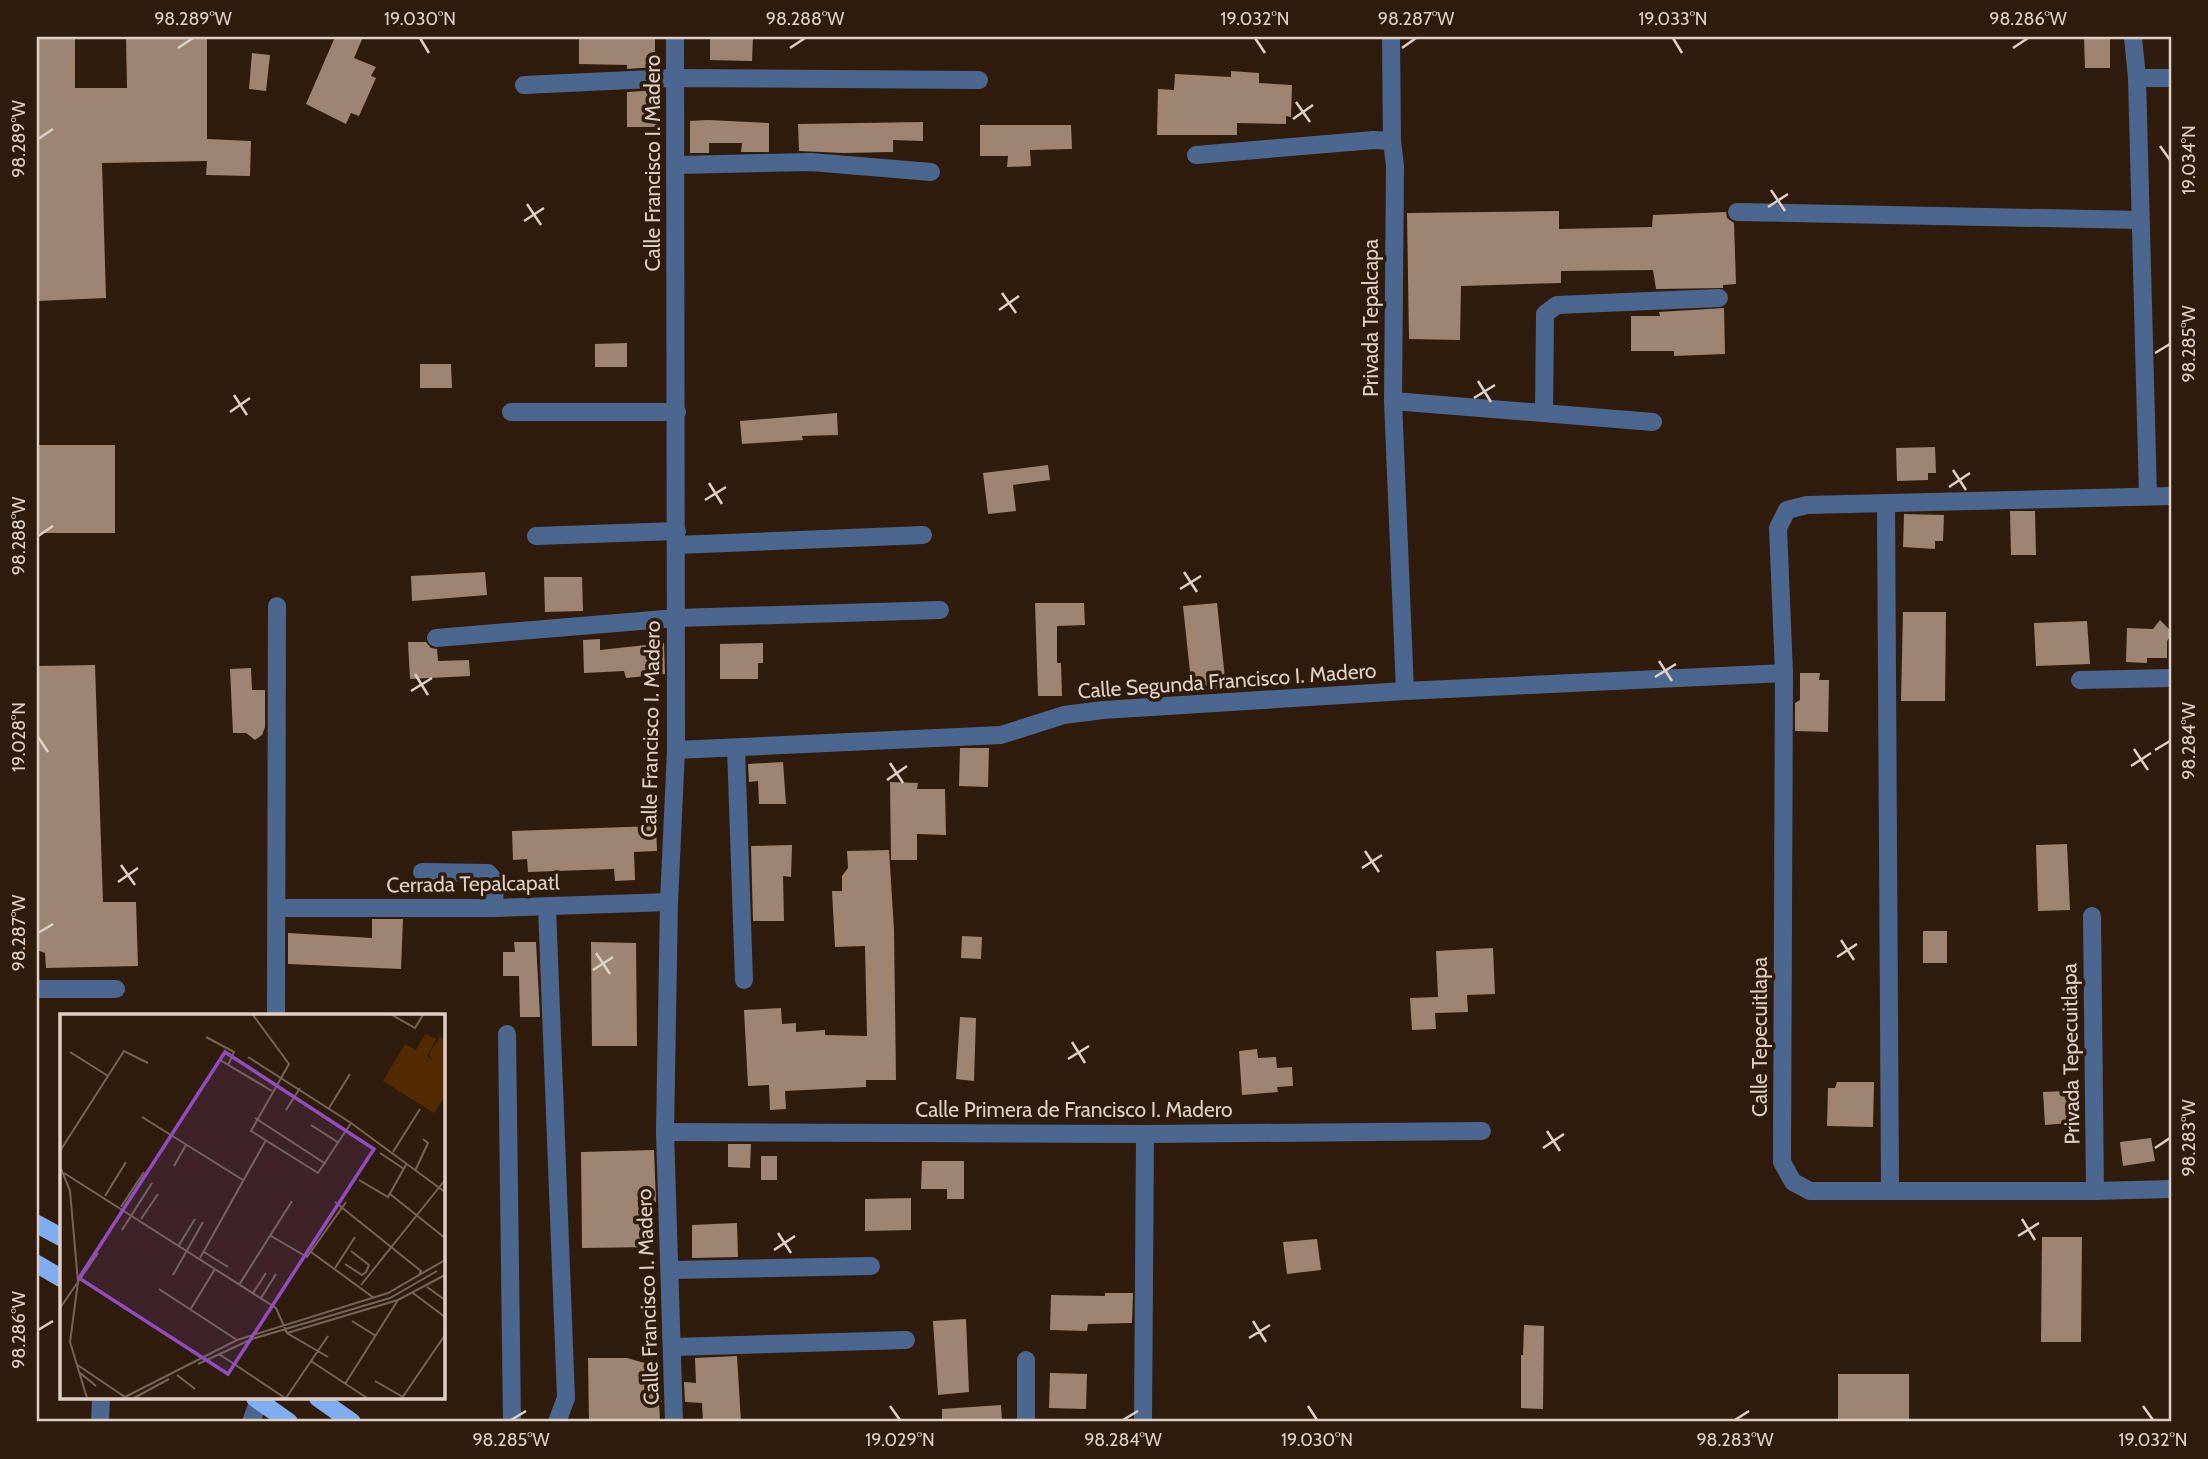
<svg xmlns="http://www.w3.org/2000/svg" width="2208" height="1459" font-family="Cabin,sans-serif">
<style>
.building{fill:#9e8572}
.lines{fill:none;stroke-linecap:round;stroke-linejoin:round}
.minor{stroke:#4c678f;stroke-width:18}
.major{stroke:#80adf0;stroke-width:18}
.ticks{fill:none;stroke:#ded0c7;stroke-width:2.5}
.labels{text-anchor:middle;stroke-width:7;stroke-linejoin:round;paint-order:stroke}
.street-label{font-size:21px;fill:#ded0c7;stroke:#301c0c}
.inset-road{fill:none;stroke:#766457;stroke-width:2}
.view{fill:#8f4dc1;fill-opacity:0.15;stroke:#8f4dc1;stroke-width:3.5}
.inset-edge{fill:none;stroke:#ded0c7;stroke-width:3.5}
.neatline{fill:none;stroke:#ded0c7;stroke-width:2.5}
.ticks-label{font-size:18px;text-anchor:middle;fill:#ded0c7}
</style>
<rect width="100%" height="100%" fill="#301c0c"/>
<g class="building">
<polygon points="37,37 75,37 75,88 127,88 126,37 207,37 207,139 251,141 250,176 206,175 207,161 102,163 106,298 37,301"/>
<polygon points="335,37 363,37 354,58 376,67 371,76 376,78 359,116 351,113 346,124 306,104"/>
<polygon points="579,37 655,37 655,67 627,69 627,65 579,64"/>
<polygon points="710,37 753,37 752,61 710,60"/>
<polygon points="2084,37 2110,37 2110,68 2085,68"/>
<polygon points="252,53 270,55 266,91 249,89"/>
<polygon points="1231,71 1259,73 1259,83 1292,85 1291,117 1286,116 1286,124 1237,123 1237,135 1157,135 1158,89 1174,90 1175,74 1231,77"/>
<polygon points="659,90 658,127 627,127 627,92"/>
<polygon points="708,120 769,123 769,152 741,152 742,143 709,143 709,153 690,153 690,121"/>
<polygon points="923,122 923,141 893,140 893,152 844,153 799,151 798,124"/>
<polygon points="980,125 1071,125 1072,149 1030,150 1031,166 1007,167 1008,156 980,156"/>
<polygon points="1559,211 1559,229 1652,227 1653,215 1726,212 1727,218 1734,223 1736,284 1723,285 1723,288 1656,289 1653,270 1561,271 1561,283 1461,286 1460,340 1409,339 1407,213"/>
<polygon points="1724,308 1725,354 1674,356 1674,351 1631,351 1631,316 1660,316 1659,312"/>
<polygon points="627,343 627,367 595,367 595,344"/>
<polygon points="420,364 451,364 452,388 420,388"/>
<polygon points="837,413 838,435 802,436 803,440 742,444 740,421"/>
<rect x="37" y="445" width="78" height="88"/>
<polygon points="1935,447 1936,473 1928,473 1928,480 1897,481 1896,448"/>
<polygon points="1048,465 1050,480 1013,485 1016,511 988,514 983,473"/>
<polygon points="2010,511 2035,511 2036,555 2011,555"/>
<polygon points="1904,514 1944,515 1943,541 1935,541 1935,549 1903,547"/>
<polygon points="485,572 487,595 412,601 411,576"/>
<polygon points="544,577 582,577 583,611 545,612"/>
<polygon points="1035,603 1084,603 1085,625 1057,626 1057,663 1061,663 1062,696 1038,696"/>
<polygon points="1217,603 1226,688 1192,691 1183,606"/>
<polygon points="1903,612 1946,612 1945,701 1901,701"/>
<polygon points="2160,620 2171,631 2171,636 2167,641 2167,658 2147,658 2147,663 2126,662 2127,628 2153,629"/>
<polygon points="2087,621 2090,664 2036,666 2034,623"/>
<polygon points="600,639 600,650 664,643 665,674 626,678 624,671 584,673 583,640"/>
<polygon points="408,642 426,642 431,648 437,649 438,661 469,660 470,676 410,679"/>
<polygon points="763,643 763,663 758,663 758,679 720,679 720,644"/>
<polygon points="95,665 103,902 136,902 138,966 46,968 45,953 37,950 37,666"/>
<polygon points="251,668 252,690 265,690 265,727 262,735 255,740 246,733 233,733 230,669"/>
<polygon points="1800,673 1820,673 1819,680 1829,680 1828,732 1795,731 1795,703 1800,700"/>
<polygon points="960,748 989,748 988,787 959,786"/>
<polygon points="783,762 786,804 759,804 758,781 749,782 748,764"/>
<polygon points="890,782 918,783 917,789 945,789 946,835 917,834 917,860 891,860"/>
<polygon points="656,826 657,851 634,852 635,880 615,881 614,869 528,872 527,859 513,860 512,831"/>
<polygon points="2067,844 2070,910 2038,911 2036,845"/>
<polygon points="792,845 791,877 783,876 784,921 753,921 751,846"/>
<polygon points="889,850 894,930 896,1080 866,1080 866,1087 785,1091 786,1109 770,1110 769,1085 748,1086 744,1010 781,1008 782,1024 796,1023 796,1032 825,1030 825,1035 867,1036 865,946 835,947 832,891 842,891 842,876 848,868 847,851"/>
<polygon points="372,919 403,919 401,969 288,964 288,933 372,938"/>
<rect x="1923" y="931" width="24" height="32"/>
<polygon points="962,936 982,937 981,959 961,958"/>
<polygon points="514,942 536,942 540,1017 520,1017 519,976 503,976 503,952 515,952"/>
<polygon points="591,942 636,943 637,1046 592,1046"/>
<polygon points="1493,948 1495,994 1467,995 1468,1012 1435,1013 1436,1029 1412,1030 1410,998 1438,997 1436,951"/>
<polygon points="960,1017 976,1018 974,1081 956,1079"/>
<polygon points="1257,1049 1258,1058 1276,1057 1277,1068 1292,1067 1293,1086 1277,1087 1278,1092 1242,1095 1239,1051"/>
<polygon points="1837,1082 1874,1082 1873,1127 1827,1126 1828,1088 1835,1088"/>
<polygon points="2067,1091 2069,1123 2045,1125 2043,1092"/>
<polygon points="2151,1138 2155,1161 2123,1166 2120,1142"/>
<polygon points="728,1144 751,1144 750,1168 728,1167"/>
<polygon points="654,1150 656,1202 651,1201 653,1247 582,1248 581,1152"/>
<rect x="761" y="1156" width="16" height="24"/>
<polygon points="922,1161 964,1161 964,1199 947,1199 947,1189 921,1189"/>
<polygon points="911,1198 911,1230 865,1231 865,1199"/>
<polygon points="737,1223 738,1257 692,1258 692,1225"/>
<polygon points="2042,1237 2082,1237 2081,1342 2041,1342"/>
<polygon points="1317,1239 1321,1270 1287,1274 1283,1242"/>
<polygon points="1105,1293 1133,1293 1132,1323 1088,1324 1087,1331 1050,1330 1051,1295 1105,1296"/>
<polygon points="966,1319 969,1392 938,1395 933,1321"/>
<polygon points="1524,1325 1544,1326 1543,1409 1521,1408 1521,1355 1523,1355"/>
<polygon points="737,1356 741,1422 703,1422 702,1403 685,1402 684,1382 696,1383 695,1358"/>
<polygon points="588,1358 627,1358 659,1367 662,1402 659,1401 660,1422 589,1422"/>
<polygon points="1050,1373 1087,1374 1086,1409 1049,1408"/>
<rect x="1838" y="1374" width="71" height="48"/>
<polygon points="1001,1405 1002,1422 942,1422 942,1409"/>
</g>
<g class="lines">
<g class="minor">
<polyline points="1391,37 1392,141 1395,166 1393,401 1405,691"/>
<polyline points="2133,37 2137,78 2148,496"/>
<polyline points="2137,78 2171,78"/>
<polyline points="524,85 674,78 979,80"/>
<polyline points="1196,155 1374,140 1392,141"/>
<polyline points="677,165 811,162 931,172"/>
<polyline points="1737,212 2140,220"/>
<polyline points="1393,401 1653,422"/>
<polyline points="511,412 677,412"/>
<polyline points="1544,413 1545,314 1557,305 1719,298"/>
<polyline points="2171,496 1807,505 1787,510 1778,528 1784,673 1782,1162 1793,1182 1810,1191 2095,1191 2171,1189"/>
<polyline points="1886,503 1890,1190"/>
<polyline points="536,536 677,531"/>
<polyline points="677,545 923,535"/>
<polyline points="436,638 677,618 940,610"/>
<polyline points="2080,680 2171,678"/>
<polyline points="736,748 744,980"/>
<polyline points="676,750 1001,735 1064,715 1103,710 1405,691 1784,673"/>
<polyline points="422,872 488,873 495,881 494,908"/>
<polyline points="547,907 566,1398 557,1422"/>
<polyline points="277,908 494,908 669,902"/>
<polyline points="2092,916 2095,1191"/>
<polyline points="37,989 116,989"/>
<polyline points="276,1016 277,606"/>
<polyline points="507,1034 512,1422"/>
<polyline points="665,1132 1145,1134 1482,1131"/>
<polyline points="671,1270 871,1266"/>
<polyline points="673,1347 906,1340"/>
<polyline points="1026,1360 1026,1422"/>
<polyline points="100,1422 101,1398"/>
<polyline points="251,1422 259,1400"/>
<polyline points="674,1422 665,1132 669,902 676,750 675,37"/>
<polyline points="1143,1422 1145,1134"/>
</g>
<g class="major">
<polyline points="37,1224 61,1237"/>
<polyline points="37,1264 61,1278"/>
<polyline points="255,1398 289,1422"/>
<polyline points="318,1398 352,1422"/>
</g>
</g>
<path class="ticks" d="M420,38L429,53M1255,38L1265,53M1673,38L1682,53M178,48L193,38M790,48L805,38M1402,48L1416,38M2013,48L2028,38M1296,102L1310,122M1293,119L1313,105M38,139L53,129M2160,146L2170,160M1771,190L1785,211M527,204L541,225M1768,207L1788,194M524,221L544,208M1002,293L1016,313M999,310L1019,296M2155,353L2170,344M1478,381L1491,402M234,395L247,415M1474,398L1495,385M230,412L250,398M1953,470L1966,490M709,483L722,504M1949,487L1970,473M705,500L726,487M38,536L53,526M1184,572L1197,592M1180,589L1201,576M1659,661L1672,681M415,674L428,695M1655,677L1676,664M411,691L432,678M38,737L48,752M2134,749L2148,770M2155,750L2170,741M890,763L903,783M2131,766L2151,753M887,780L907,766M1365,851L1379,872M121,865L135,885M1362,868L1382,855M118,882L138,868M38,933L53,924M1841,940L1854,960M596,953L610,974M1837,957L1857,944M593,970L613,957M1072,1042L1085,1063M1068,1059L1089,1046M1547,1131L1560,1151M1543,1148L1564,1134M2155,1148L2170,1138M2022,1219L2035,1240M778,1233L791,1253M2018,1236L2039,1223M774,1250L795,1236M1253,1321L1266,1342M38,1330L53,1321M1249,1338L1270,1325M890,1406L900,1420M1308,1406L1317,1420M2143,1406L2153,1420M511,1420L526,1411M1123,1420L1138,1411M1735,1420L1749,1411"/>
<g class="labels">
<g class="street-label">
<text transform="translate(653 163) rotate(-90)" y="7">Calle Francisco I. Madero</text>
<text transform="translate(1371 318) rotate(-90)" y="7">Privada Tepalcapa</text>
<text transform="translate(1227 681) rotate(-4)" y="7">Calle Segunda Francisco I. Madero</text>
<text transform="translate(651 729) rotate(-89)" y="7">Calle Francisco I. Madero</text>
<text transform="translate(473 884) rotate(-1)" y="7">Cerrada Tepalcapatl</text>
<text transform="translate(1760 1037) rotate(-90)" y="7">Calle Tepecuitlapa</text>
<text transform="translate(2071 1054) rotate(-91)" y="7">Privada Tepecuitlapa</text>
<text x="1074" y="1117">Calle Primera de Francisco I. Madero</text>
<text transform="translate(648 1297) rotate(-92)" y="7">Calle Francisco I. Madero</text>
</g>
</g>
<g transform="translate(60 1014)">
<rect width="385" height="385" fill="#301c0c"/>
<path d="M365,20L376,25L367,42L372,46L369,40L380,23L385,26V82L374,99L323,67L345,30L356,36Z" fill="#542a01"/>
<path class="inset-road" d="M193,1L229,50L191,117L258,159L291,109M332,1L355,14L363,1M146,23L174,38L168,51M10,38L48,62M188,43L291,109L385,178M160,46L212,77M269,94L290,60M226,96L240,74M82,103L183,166M195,104L266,150M251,111L279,129M0,137L64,37L88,49M333,138L360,95M320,139L344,155M0,152L10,177L18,268L10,328L27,384M114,152L126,131M355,157L368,129L363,125M4,159L216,294L227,319L268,343M299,166L328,183L347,149M330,180L385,224M45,182L66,148M275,188L361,257L359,261M61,193L84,158M81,205L98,180M62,216L92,169M211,222L247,243L286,188M119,231L135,205M144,238L168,253M251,238L314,284M140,244L206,126M285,250L302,261L306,258L309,251L291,237M275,254L295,223M113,261L143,208M179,271L232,187M301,271L385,166M367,273L385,286M99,275L177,326M193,279L206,259M353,279L385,303M201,284L216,260M0,294L38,239M130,296L155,255M292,307L316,322M227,319L338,286L385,261M159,340L225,384M251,347L307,384M16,350L65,383M138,350L192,325L330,284L377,257M19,358L36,372M117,361L135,375M315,367L343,383M285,370L338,286M63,384L177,326L328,279L385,246M74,384L109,365M226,384L268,322M342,384L385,321"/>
<path class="view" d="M165,38L314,135L168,360L19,264Z"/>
<rect width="385" height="385" class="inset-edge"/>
</g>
<rect width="2208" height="1459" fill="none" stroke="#301c0c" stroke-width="77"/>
<rect x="38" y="38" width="2132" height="1382" class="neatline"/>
<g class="ticks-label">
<text x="193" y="25">98.289°W</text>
<text x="420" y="25">19.030°N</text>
<text x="805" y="25">98.288°W</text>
<text x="1255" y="25">19.032°N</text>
<text x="1416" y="25">98.287°W</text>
<text x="1673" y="25">19.033°N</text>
<text x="2028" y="25">98.286°W</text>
<text transform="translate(19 139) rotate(-90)" y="6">98.289°W</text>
<text transform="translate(2189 160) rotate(-90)" y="6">19.034°N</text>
<text transform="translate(2189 344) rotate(-90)" y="6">98.285°W</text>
<text transform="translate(19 536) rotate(-90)" y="6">98.288°W</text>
<text transform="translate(19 737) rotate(-90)" y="6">19.028°N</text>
<text transform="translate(2189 741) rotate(-90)" y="6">98.284°W</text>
<text transform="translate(19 933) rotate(-90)" y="6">98.287°W</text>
<text transform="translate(2189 1138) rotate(-90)" y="6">98.283°W</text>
<text transform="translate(19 1330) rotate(-90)" y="6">98.286°W</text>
<text x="511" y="1446">98.285°W</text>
<text x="900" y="1446">19.029°N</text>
<text x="1123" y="1446">98.284°W</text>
<text x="1317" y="1446">19.030°N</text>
<text x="1735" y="1446">98.283°W</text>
<text x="2153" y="1446">19.032°N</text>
</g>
</svg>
